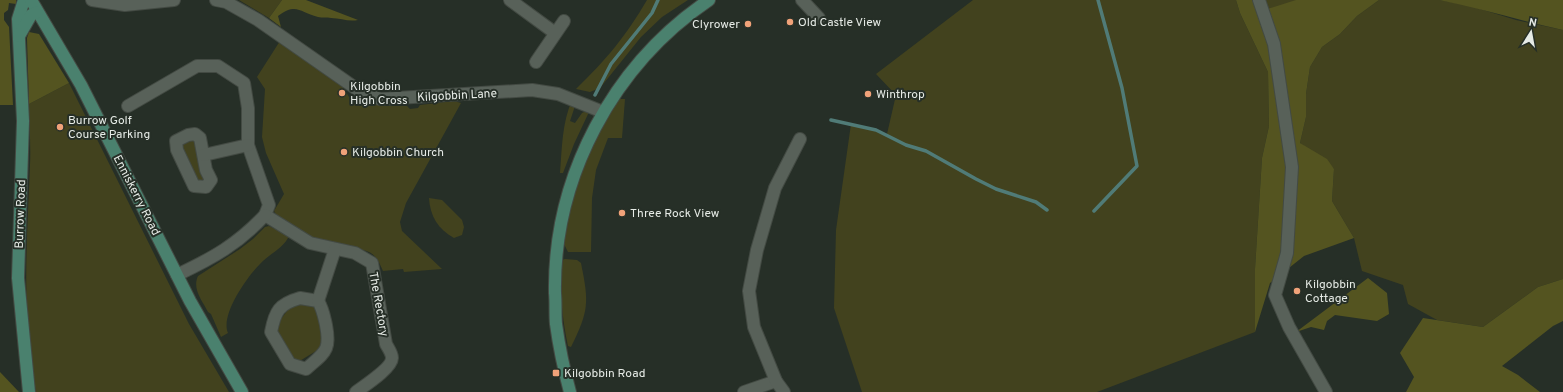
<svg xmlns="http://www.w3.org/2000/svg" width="1563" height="392" font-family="Overpass,sans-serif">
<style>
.green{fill:#42421e}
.forest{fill:#545420}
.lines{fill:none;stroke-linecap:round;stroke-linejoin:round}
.stream{stroke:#507b77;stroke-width:3.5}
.street-casing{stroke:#434a43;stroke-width:14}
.secondary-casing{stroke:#434a43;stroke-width:14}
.street{stroke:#586159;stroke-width:12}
.secondary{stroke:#4a816e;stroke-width:12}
.poi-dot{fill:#f0a279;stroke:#262f27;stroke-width:1.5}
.labels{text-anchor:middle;stroke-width:4;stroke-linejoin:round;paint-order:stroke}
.poi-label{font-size:12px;fill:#e6ebe6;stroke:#262f27;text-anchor:start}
.street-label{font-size:12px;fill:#e6ebe6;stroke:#262f27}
</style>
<rect width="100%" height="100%" fill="#262f27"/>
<g class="green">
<polygon points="239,0 282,0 269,18"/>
<path d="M647,0H688L662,17L641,37L600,88L590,92L576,89C606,60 626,36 647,0Z"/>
<polygon points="973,0 1236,0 1240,13 1268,72 1269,126 1262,158 1255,269 1255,332 1097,392 862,392 834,308 836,230 851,124 887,134 896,95 876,74"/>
<polygon points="1264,0 1319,0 1271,24"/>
<polygon points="1379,0 1439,0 1467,5 1516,20 1563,30 1563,279 1538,287 1483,327 1437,320 1408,304 1403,285 1362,271 1354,238 1332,201 1334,169 1300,143 1306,117 1306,94 1310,67 1322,47 1340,34 1357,16"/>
<path d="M280,41L340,82L349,97H358L379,103L380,106H407L410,109L418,108L420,105L454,101L461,103L406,203L400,222L402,231L442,269L404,272L403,269L383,271C380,264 376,255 369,252C362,249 352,248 344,247C320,242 287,233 274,211L284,194L266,153L262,137L265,89L257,77Z"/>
<path d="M69,83L189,324L229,392H36C21,318 27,240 30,165C31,144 29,124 29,104Z"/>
<path d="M619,99H625L622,138H608L596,170L592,198L591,252H568L563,242C572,187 590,146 619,99Z"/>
<path d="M572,100L576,103L570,121L575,123L582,113L586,111L589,112L574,144L563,173H560C562,148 562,123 572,100Z"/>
<polygon points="193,139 195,143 205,180 199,184 181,145"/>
<path d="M429,198L442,200L462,220L464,227L462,235L454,238C438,229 430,216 429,198Z"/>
<path d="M269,226L289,236C283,249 269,254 260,264C247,277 220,315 228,333L221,337L211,314L208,312C202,300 192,289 198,276L240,249L253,239L265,227Z"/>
<path d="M565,259L577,260L581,263C589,303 589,310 571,347L568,346C562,318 559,289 562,260Z"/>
<polygon points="293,303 315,306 320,318 322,345 321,348 298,362 293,359 275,327"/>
</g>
<g class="forest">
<polygon points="0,0 16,0 16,4 9,3 8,10 4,13 4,20 9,27 13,105 0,105"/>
<path d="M282,0H306L358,20C348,22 341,18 331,18C327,17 322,18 318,17C300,13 297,2 278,16L281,27L269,18Z"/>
<polygon points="1236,0 1255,0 1258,12 1296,0 1379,0 1357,16 1340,34 1322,47 1310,67 1306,94 1306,117 1300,143 1327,159 1334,169 1332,201 1354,238 1304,256 1270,283 1255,332 1255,269 1262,158 1269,126 1268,72 1240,13"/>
<path d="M1439,0H1563V30C1521,21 1481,8 1439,0Z"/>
<polygon points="29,32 39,34 69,83 29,104 27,38"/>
<polygon points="1368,278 1387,293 1389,314 1377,321 1335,315 1327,321 1324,330 1311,327 1296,332"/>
<polygon points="1563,279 1563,321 1553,326 1502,366 1518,375 1540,392 1406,392 1414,377 1400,353 1423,318 1483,327 1538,287"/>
<polygon points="0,372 19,392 0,392"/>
</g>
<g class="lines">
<g class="stream">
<polyline points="595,95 611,64 652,13 658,0"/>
<polyline points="831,120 876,130 906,145 926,151 976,179 996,189 1036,202 1047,210"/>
<polyline points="1094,211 1137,166 1122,88 1098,0"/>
</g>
<defs>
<g id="street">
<polyline points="92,0 125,5 174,0"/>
<polyline points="216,0 226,2 258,20 361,92 380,99 532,90 558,94 603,112"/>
<polyline points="510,0 555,33"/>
<polyline points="802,0 819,18"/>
<polyline points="1259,0 1274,44 1292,167 1287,253 1275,295 1289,327 1326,392"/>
<polyline points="536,62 564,21"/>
<path d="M128,106L197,66H218L244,83L248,108V145L269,205L265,215L310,243L355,253L372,263L386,344C388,348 392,353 392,358C392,368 364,386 356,392"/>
<polygon points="195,134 200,138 206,170 211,180 206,187 194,186 177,150 176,141 188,135"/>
<polyline points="204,155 248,145"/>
<path d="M177,275C213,258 238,244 265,215"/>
<path d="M300,298L318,301C323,309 324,316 326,325C331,351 325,352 306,369L290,364L271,332C275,311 279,304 300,298Z"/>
<polyline points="318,301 335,249"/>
<polyline points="744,392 776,381"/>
<polyline points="784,392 776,381 754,327 749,291 757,250 775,188 800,139"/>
</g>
<g id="secondary">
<polyline points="24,0 18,19 23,121 18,278 29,392"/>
<polyline points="31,0 81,85 190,301 242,392"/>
<polyline points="19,36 31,15 37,12"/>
<path d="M570,392C564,370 559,346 556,324C555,314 556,303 555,293C553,177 613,65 709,0"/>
</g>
</defs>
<use href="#street" class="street-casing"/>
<use href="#secondary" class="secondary-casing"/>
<use href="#street" class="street"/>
<use href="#secondary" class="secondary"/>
</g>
<g class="poi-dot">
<circle cx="790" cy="22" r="4"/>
<circle cx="748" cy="24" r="4"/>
<circle cx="342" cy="93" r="4"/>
<circle cx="868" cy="94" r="4"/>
<circle cx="60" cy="127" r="4"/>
<circle cx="344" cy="152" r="4"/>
<circle cx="622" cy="213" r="4"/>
<circle cx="1297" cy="291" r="4"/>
<rect x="552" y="369" width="8" height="8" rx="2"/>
</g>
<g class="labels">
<g class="poi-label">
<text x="798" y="26">Old Castle View</text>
<text x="740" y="28" text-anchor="end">Clyrower</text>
<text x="350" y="90">Kilgobbin<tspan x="350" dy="14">High Cross</tspan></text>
<text x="876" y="98">Winthrop</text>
<text x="68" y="124">Burrow Golf<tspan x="68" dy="14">Course Parking</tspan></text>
<text x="352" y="156">Kilgobbin Church</text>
<text x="630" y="217">Three Rock View</text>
<text x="1305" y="288">Kilgobbin<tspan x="1305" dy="14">Cottage</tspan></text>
<text x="564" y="377">Kilgobbin Road</text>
</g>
<g class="street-label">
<text transform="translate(457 95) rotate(-3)" y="4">Kilgobbin Lane</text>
<text transform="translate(137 195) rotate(63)" y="4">Enniskerry Road</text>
<text transform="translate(20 214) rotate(-88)" y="4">Burrow Road</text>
<text transform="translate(379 304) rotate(80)" y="4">The Rectory</text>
</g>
</g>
<g transform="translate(1531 32) rotate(11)" stroke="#262f27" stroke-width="3" paint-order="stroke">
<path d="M0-3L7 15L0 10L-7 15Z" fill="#e6ebe6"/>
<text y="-6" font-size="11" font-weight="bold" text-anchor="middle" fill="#e6ebe6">N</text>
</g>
</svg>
